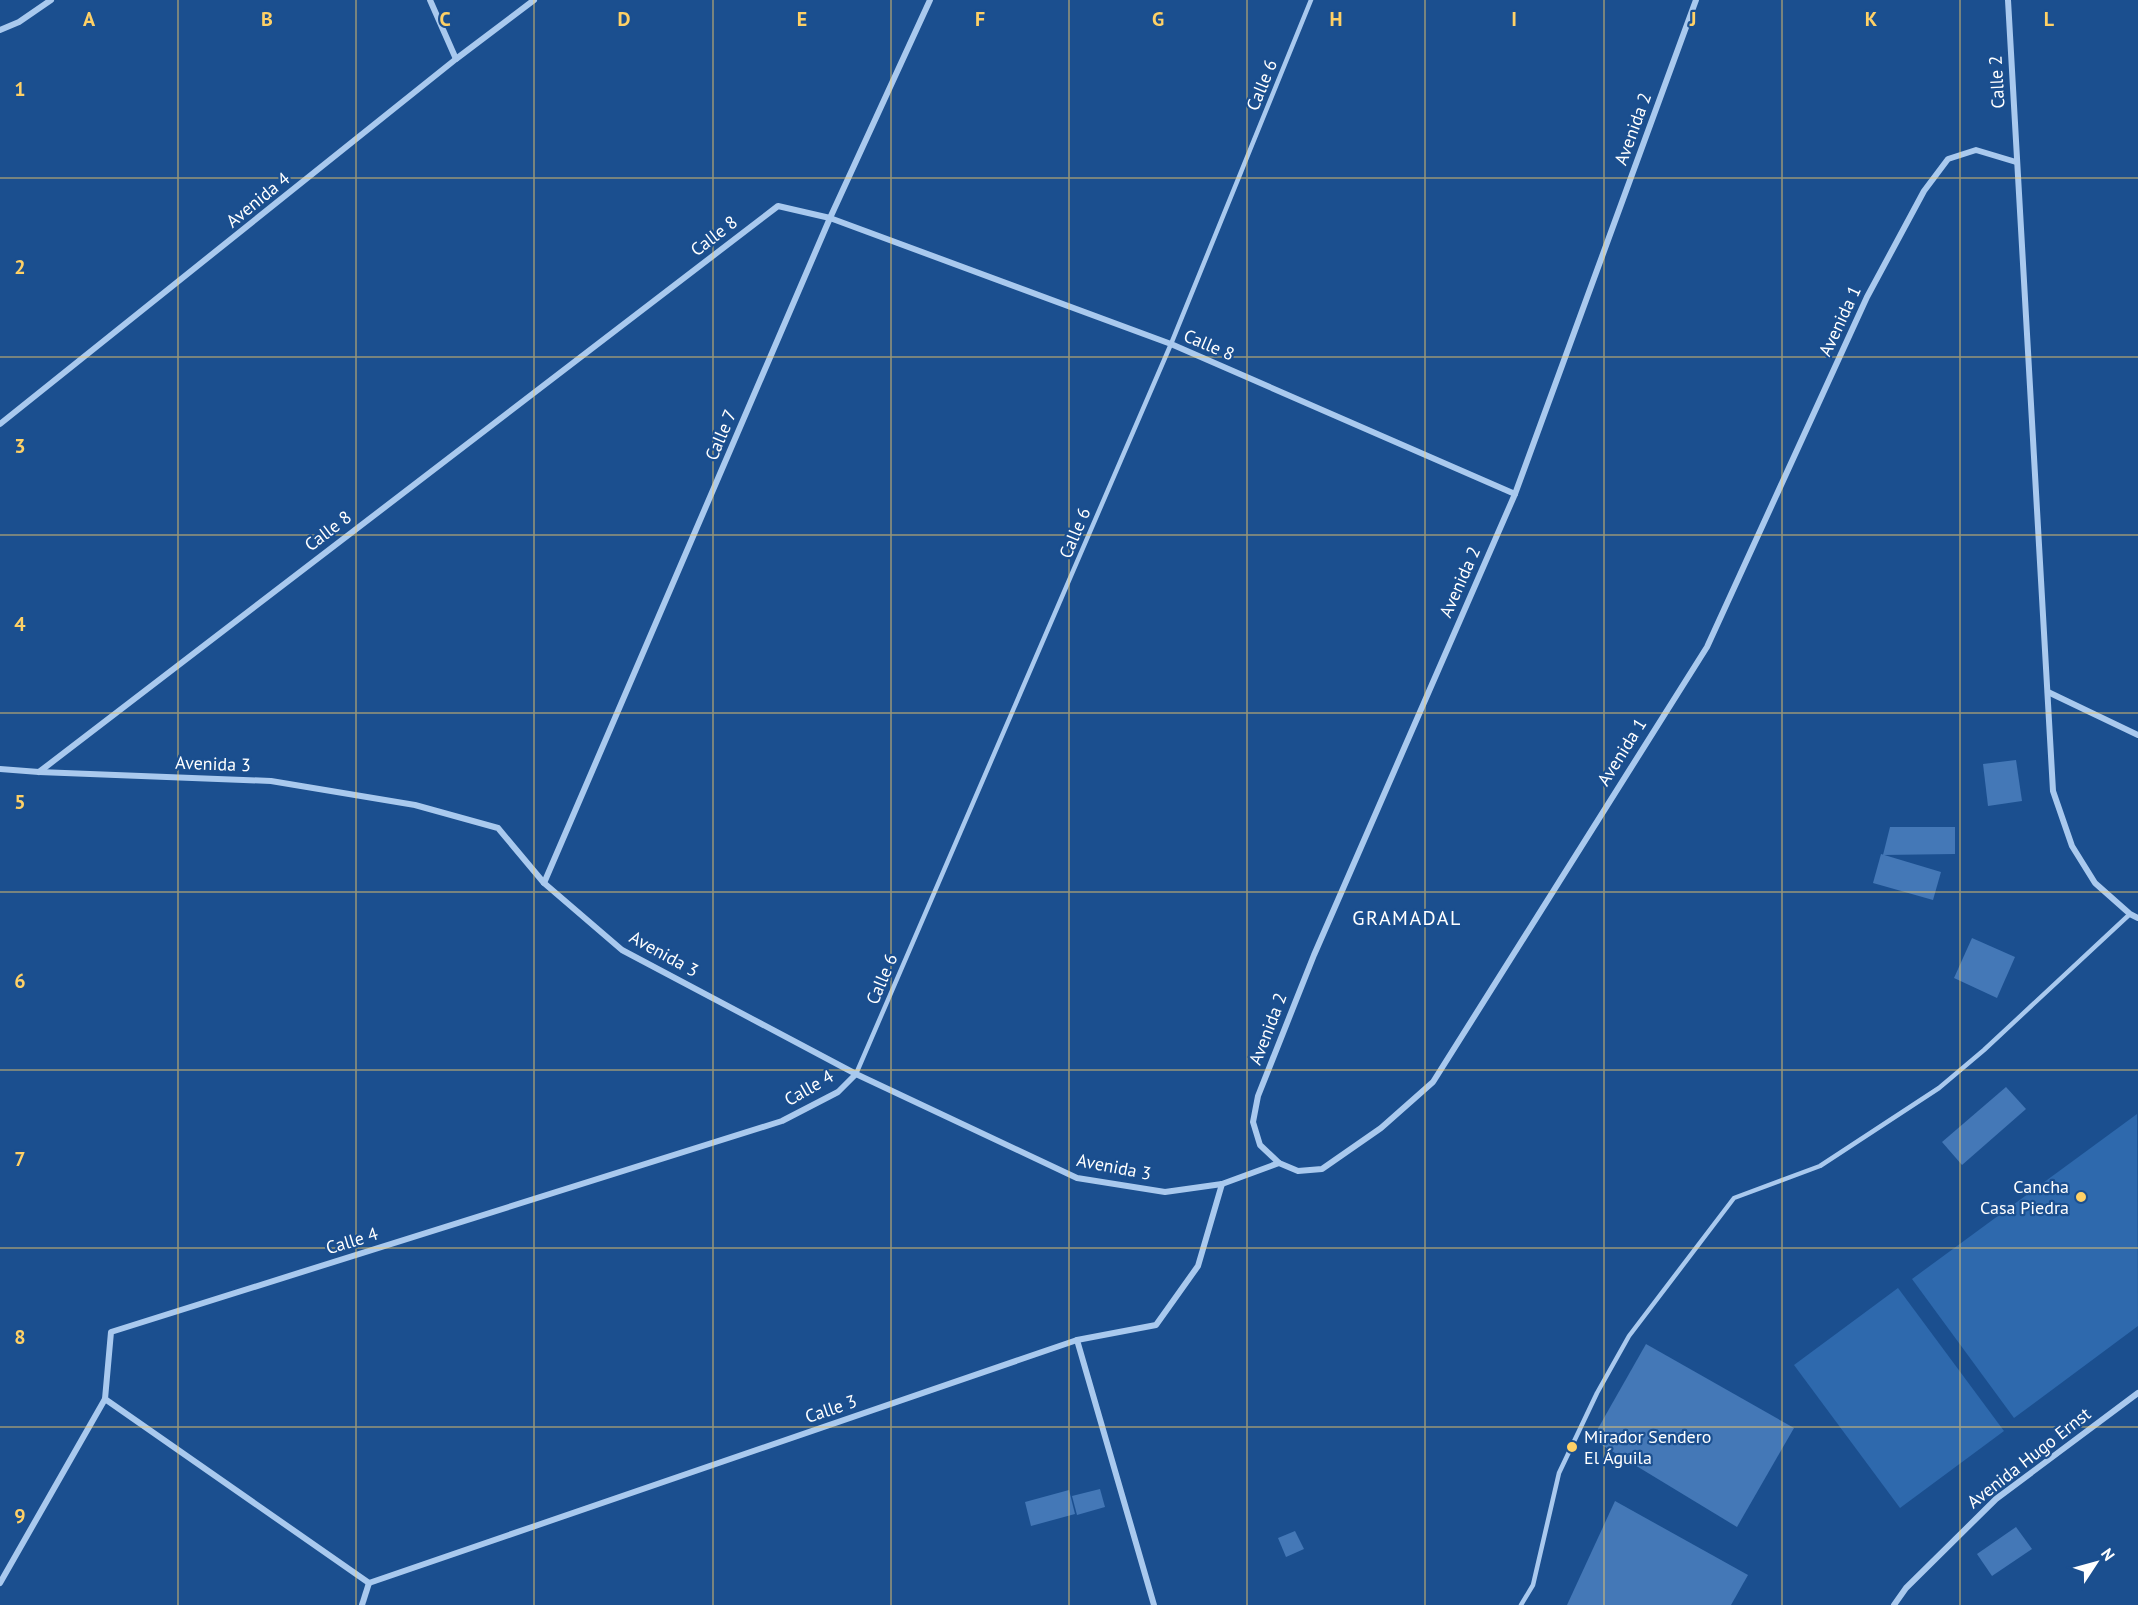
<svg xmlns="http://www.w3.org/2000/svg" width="2138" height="1605" font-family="'PT Sans',sans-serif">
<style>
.green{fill:#2e69ad}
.building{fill:#4478b7}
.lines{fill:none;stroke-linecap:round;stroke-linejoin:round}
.service{stroke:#a9c9ee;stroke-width:4.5}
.minor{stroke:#a9c9ee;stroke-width:6}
.grid{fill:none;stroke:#ffd166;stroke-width:1.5;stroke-opacity:0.55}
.poi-dot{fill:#ffd166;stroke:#1b4f8f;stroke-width:2}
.labels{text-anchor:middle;stroke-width:4.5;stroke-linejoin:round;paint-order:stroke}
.street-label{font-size:18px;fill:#fff;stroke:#1b4f8f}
.poi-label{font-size:18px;fill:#fff;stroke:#1b4f8f;text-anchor:end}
.neighbourhood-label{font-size:20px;letter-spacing:1.5px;fill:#fff;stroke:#1b4f8f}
.grid-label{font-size:20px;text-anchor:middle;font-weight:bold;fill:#ffd166;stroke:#1b4f8f;stroke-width:4.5;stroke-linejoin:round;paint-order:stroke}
</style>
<rect width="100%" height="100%" fill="#1b4f8f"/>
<g class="green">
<polygon points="2137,1114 2138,1326 2014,1418 1912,1279"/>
<polygon points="1898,1288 2004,1431 1900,1508 1794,1365"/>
</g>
<g class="building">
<polygon points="2016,760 2022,801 1988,806 1983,764"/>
<polygon points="1890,827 1955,827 1955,854 1883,855"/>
<polygon points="1881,854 1941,872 1933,900 1873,883"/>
<polygon points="1972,938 2015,957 1997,998 1954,978"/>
<polygon points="2006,1087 2026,1109 1962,1165 1942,1142"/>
<polygon points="1646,1344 1794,1428 1737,1527 1592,1439"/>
<polygon points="1100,1489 1105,1507 1077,1515 1072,1496"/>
<polygon points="1069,1490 1075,1514 1031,1526 1025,1502"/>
<polygon points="1615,1501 1748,1575 1731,1605 1567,1605"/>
<polygon points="2016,1527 2032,1549 1992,1576 1977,1554"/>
<polygon points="1295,1531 1304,1549 1286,1557 1278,1538"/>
</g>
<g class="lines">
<g class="service">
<polyline points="856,1074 1171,344 1311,0"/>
<polyline points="1521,1605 1533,1585 1559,1473 1597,1393 1629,1336 1734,1198 1820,1166 1939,1088 1984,1050 2130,914"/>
</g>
<g class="minor">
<polyline points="430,0 456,59"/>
<polyline points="1696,0 1515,494 1314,955 1258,1096 1253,1122 1260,1145 1279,1163 1298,1171 1322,1169 1381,1128 1433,1082 1707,647 1867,297 1924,191 1948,159 1976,150 2016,162"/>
<polyline points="2008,0 2053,791 2072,846 2095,883 2130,914 2138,918"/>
<polyline points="0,30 19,22 51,0"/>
<polyline points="0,424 456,59 534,0"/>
<polyline points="2048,692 2138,735"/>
<polyline points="0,769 39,772 271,781 415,805 498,828 544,883 622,950 856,1074 1077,1178 1165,1192 1222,1184 1279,1163"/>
<polyline points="39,772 778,206 830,218 1171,344 1515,494"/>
<polyline points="544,883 830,218 930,0"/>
<polyline points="1077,1340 1154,1605"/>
<polyline points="105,1399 369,1583"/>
<polyline points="0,1583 105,1399 111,1332 782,1121 838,1092 856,1074"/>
<polyline points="369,1583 1077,1340 1156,1325 1198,1266 1222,1184"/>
<polyline points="362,1605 369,1583"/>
<polyline points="1894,1605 1906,1588 1996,1499 2138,1393"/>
</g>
</g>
<path class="grid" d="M178,0V1605M356,0V1605M534,0V1605M713,0V1605M891,0V1605M1069,0V1605M1247,0V1605M1425,0V1605M1604,0V1605M1782,0V1605M1960,0V1605M0,178H2138M0,357H2138M0,535H2138M0,713H2138M0,892H2138M0,1070H2138M0,1248H2138M0,1427H2138"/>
<g class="poi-dot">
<circle cx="2081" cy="1197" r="6"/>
<circle cx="1572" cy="1447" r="6"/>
</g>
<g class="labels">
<g class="street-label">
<text transform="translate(1997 82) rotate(-93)" y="6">Calle 2</text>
<text transform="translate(1262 85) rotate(-68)" y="6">Calle 6</text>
<text transform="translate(1633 129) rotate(-70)" y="6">Avenida 2</text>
<text transform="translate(258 200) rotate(-39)" y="6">Avenida 4</text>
<text transform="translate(714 236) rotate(-38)" y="6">Calle 8</text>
<text transform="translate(1840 321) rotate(-65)" y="6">Avenida 1</text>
<text transform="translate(1209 345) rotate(23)" y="6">Calle 8</text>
<text transform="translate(721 435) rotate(-67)" y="6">Calle 7</text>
<text transform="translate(328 531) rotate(-38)" y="6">Calle 8</text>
<text transform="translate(1075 533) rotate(-67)" y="6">Calle 6</text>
<text transform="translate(1460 582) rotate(-66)" y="6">Avenida 2</text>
<text transform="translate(1622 752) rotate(-58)" y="6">Avenida 1</text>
<text transform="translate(213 764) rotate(2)" y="6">Avenida 3</text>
<text transform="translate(664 954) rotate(29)" y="6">Avenida 3</text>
<text transform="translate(882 979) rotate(-67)" y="6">Calle 6</text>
<text transform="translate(1268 1029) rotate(-69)" y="6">Avenida 2</text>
<text transform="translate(809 1088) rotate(-30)" y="6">Calle 4</text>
<text transform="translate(1114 1167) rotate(11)" y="6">Avenida 3</text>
<text transform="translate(352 1241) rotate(-17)" y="6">Calle 4</text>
<text transform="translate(831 1409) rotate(-19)" y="6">Calle 3</text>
<text transform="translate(2029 1458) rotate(-38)" y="6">Avenida Hugo Ernst</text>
</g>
<g class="poi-label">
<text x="2069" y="1193">Cancha<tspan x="2069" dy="21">Casa Piedra</tspan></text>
<text x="1584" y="1443" text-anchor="start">Mirador Sendero<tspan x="1584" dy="21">El Águila</tspan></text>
</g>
<g class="neighbourhood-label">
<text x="1407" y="925">GRAMADAL</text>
</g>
</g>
<g class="grid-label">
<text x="89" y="26">A</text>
<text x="267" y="26">B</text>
<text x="445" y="26">C</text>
<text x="624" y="26">D</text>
<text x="802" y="26">E</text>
<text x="980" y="26">F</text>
<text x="1158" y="26">G</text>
<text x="1336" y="26">H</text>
<text x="1514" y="26">I</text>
<text x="1693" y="26">J</text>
<text x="1871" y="26">K</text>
<text x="2049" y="26">L</text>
<text x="20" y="96">1</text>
<text x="20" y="274">2</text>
<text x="20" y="453">3</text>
<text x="20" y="631">4</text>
<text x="20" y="809">5</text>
<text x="20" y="988">6</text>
<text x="20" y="1166">7</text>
<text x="20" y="1344">8</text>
<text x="20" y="1523">9</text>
</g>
<g transform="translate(2096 1563) rotate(54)" stroke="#1b4f8f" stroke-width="4.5" paint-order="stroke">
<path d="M0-4.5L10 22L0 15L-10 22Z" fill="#ffffff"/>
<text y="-9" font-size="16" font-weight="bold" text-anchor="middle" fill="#ffffff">N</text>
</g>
</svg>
